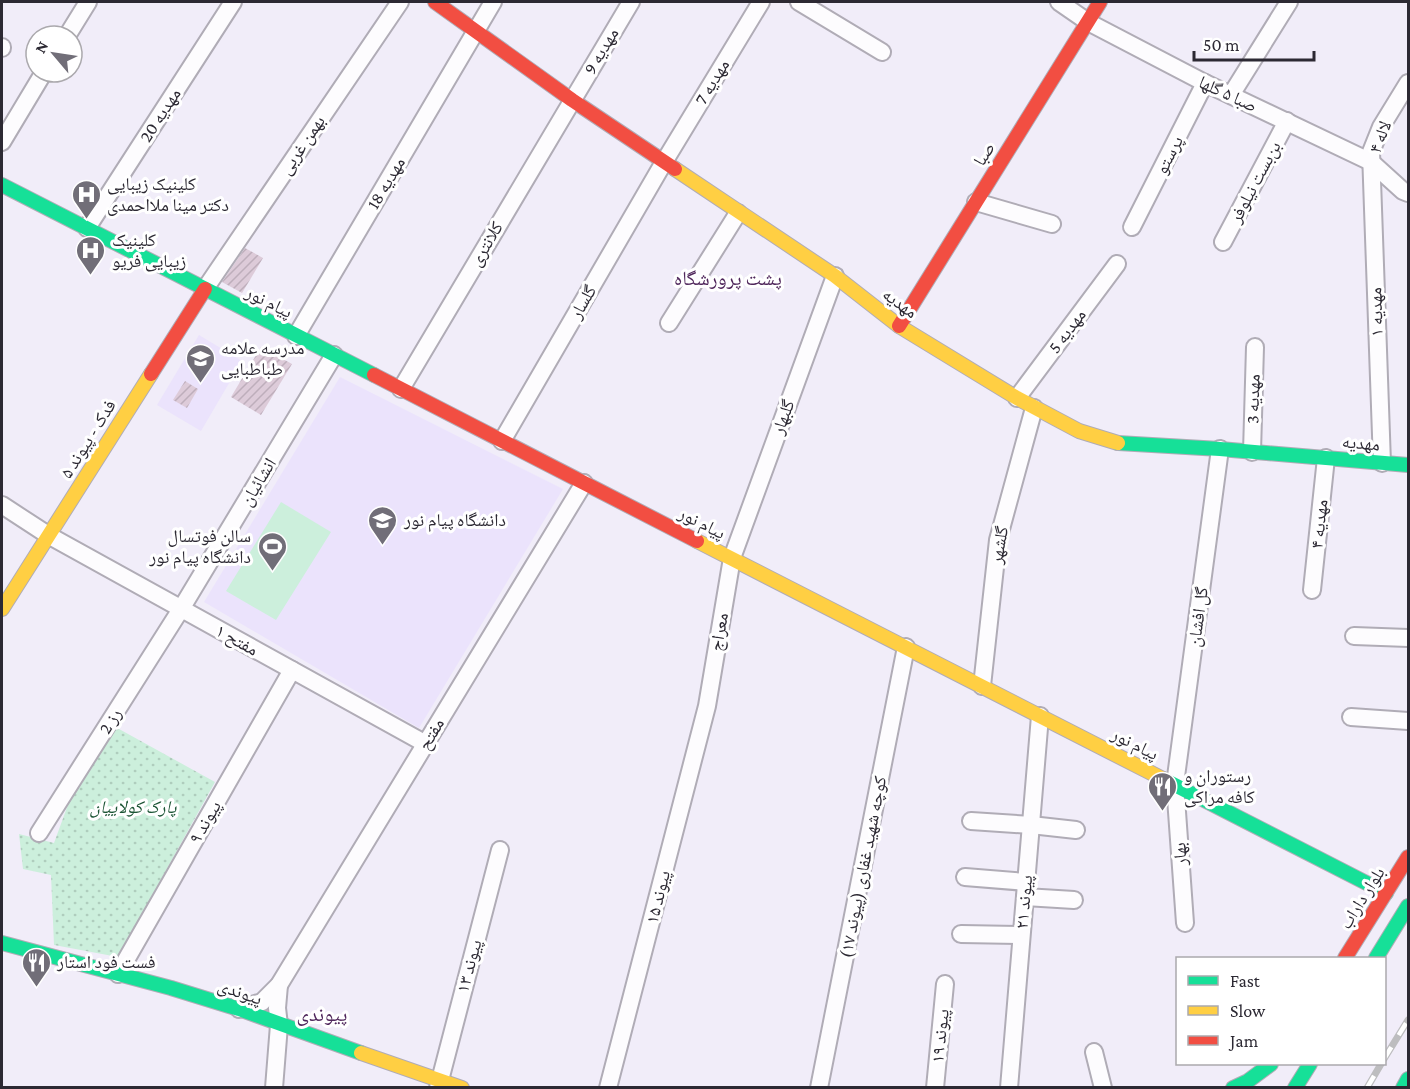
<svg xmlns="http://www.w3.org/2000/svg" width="1410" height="1089" font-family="'Crimson Pro','Noto Naskh Arabic',serif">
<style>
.built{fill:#ebe3fc}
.park{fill:url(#park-dots)}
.pitch{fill:#ccefdc}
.building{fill:url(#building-hatch)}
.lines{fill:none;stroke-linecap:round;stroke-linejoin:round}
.street-casing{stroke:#b0acb6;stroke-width:20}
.fast-casing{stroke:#b0acb6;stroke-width:16}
.slow-casing{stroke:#b0acb6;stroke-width:16}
.jam-casing{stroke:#b0acb6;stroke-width:16}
.street{stroke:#fdfcfe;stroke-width:16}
.fast{stroke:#16e098;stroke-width:14}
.slow{stroke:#ffcf43;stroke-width:14}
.jam{stroke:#f24e42;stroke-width:14}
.rail-casing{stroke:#bdbdbf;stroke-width:7}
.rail{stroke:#fff;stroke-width:4.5;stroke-dasharray:14;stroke-linecap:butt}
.labels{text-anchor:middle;stroke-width:6;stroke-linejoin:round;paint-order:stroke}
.street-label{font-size:18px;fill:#2c2933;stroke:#fff}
.poi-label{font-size:18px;fill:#2c2933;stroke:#fff;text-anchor:start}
.park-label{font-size:18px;font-style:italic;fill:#1c5535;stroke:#fff}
.neighbourhood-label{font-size:20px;fill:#4f265b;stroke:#fff}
</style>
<defs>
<pattern id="park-dots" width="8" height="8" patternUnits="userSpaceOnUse" patternTransform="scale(1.5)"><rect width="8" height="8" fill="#ccefdc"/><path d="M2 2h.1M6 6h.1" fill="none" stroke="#afcdbd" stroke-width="1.8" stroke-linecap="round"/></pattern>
<pattern id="building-hatch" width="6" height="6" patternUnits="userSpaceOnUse" patternTransform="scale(1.5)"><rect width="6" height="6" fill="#ddcbd9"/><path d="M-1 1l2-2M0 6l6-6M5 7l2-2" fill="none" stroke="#beaebb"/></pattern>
</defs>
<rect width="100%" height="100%" fill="#f1edf9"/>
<g class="built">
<polygon points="199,335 242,361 201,431 157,405"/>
<polygon points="340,377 563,489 419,728 204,602"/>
</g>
<polygon class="park" points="110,724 215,782 118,957 54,945 51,875 23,869 19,834 54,843 73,791"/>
<polygon class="pitch" points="281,502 331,532 276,620 226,591"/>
<g class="building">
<polygon points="245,248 263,258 242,293 222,282"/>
<polygon points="261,347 292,364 261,415 231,397"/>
<polygon points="185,381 198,389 187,408 173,400"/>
</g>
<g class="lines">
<defs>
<g id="street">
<polyline points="799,2 882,52"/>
<polyline points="1059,2 1088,22 1205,83 1371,162 1403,191 1408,193"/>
<polyline points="67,36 88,2"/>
<polyline points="2,48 2,47"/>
<polyline points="1231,95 1289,2"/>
<polyline points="2,142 44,72"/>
<polyline points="976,202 1052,224"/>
<polyline points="1132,227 1205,83"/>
<polyline points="87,228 233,2"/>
<polyline points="1223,242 1287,121"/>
<polyline points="205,289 400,2"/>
<polyline points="669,323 738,213"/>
<polyline points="296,336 493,2"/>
<polyline points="401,389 631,2"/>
<polyline points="1017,398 1117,264"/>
<polyline points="502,441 664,162 761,2"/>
<polyline points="1252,452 1255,347"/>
<polyline points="1382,463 1371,152 1381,127 1408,83"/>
<polyline points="2,505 48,535 426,744"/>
<polyline points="1312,590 1326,458"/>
<polyline points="1354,636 1408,638"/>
<polyline points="982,686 998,540 1034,408"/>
<polyline points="1351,717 1408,721"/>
<polyline points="971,821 1031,825 1076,830"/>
<polyline points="39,833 181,609 334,355"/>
<polyline points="965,877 1026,882"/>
<polyline points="1025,897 1074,900"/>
<polyline points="1185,923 1175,784 1220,449"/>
<polyline points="961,934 1021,935"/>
<polyline points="118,974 292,670"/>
<polyline points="239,1009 262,1002 279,985 584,483"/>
<polyline points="1094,1052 1103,1088"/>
<polyline points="274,1088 279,1025 277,1008 279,985"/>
<polyline points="438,1088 500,850"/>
<polyline points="608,1088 707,706 732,558 835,276"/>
<polyline points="819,1088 906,647"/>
<polyline points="935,1088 945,984"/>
<polyline points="1009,1088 1040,716"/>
</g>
<g id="fast">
<polyline points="2,185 374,375"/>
<polyline points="1118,443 1220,449 1408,465"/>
<polyline points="1163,779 1386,893"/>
<polyline points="2,943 171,988 239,1009 361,1053"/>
<polyline points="1376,958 1408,906"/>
<polyline points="1233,1088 1248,1081 1271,1064"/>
<polyline points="1295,1088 1310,1064"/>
<polyline points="1403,1088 1408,1079"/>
</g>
<g id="slow">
<polyline points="675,169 835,276 899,326 1017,398 1079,431 1118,443"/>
<polyline points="697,541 1163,779"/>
<polyline points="2,609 151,374"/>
<polyline points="361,1053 462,1088"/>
</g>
<g id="jam">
<polyline points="435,2 572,100 675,169"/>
<polyline points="899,326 1100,2"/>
<polyline points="151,374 205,289"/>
<polyline points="374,375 697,541"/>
<polyline points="1345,958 1408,857"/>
</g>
</defs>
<use href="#street" class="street-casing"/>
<use href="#fast" class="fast-casing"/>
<use href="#slow" class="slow-casing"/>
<use href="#jam" class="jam-casing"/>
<use href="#street" class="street"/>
<use href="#fast" class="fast"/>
<use href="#slow" class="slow"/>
<use href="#jam" class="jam"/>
<defs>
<g id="rail">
<polyline points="1384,1059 1408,1020"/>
<polyline points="1367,1088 1381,1064"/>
</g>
</defs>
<use href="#rail" class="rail-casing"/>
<use href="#rail" class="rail"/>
</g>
<defs>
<symbol id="hospital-pin" viewBox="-11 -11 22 30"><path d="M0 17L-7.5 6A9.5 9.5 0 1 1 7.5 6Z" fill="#716e78" stroke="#fff"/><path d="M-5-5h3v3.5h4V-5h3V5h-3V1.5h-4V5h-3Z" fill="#fff"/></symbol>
<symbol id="school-pin" viewBox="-11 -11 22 30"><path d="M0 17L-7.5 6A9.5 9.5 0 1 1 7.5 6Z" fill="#716e78" stroke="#fff"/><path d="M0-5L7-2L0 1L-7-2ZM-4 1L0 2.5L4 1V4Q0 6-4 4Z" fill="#fff"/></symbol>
<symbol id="university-pin" viewBox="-11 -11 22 30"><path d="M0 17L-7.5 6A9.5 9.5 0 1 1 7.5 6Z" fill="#716e78" stroke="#fff"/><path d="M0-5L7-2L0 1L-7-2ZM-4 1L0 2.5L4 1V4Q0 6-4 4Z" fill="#fff"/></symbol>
<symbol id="stadium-pin" viewBox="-11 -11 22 30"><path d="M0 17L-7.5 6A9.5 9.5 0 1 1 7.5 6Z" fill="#716e78" stroke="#fff"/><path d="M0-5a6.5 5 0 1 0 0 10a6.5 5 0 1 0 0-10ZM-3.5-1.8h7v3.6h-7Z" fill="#fff"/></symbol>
<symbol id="restaurant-pin" viewBox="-11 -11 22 30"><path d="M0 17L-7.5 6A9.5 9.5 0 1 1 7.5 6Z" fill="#716e78" stroke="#fff"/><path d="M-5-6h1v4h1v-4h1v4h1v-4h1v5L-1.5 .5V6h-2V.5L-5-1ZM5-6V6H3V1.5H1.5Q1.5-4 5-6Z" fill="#fff"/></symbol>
</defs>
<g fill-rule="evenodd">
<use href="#hospital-pin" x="70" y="178" width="33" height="45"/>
<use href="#hospital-pin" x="74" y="234" width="33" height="45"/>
<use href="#school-pin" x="184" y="342" width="33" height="45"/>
<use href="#university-pin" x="366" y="504" width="33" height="45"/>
<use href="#stadium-pin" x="256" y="530" width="33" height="45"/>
<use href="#restaurant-pin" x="1146" y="770" width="33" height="45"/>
<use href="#restaurant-pin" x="20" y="946" width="33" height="45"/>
</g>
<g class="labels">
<g class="street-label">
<text transform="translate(601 51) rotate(-59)" y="6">مهدیه 9</text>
<text transform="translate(712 82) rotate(-59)" y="6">مهدیه 7</text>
<text transform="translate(1228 94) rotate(25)" y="6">صبا ۵ گلها</text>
<text transform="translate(160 115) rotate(-57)" y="6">مهدیه 20</text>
<text transform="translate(1380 137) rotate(-69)" y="6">لاله ۴</text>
<text transform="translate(302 145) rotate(-56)" y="6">بهمن غربی</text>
<text transform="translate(984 154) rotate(-58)" y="6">صبا</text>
<text transform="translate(1169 155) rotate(-63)" y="6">پرستو</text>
<text transform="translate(1255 182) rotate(-62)" y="6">بن‌بست نیلوفر</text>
<text transform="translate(386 183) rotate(-59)" y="6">مهدیه 18</text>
<text transform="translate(486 244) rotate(-59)" y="6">کلانتری</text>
<text transform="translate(269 302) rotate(27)" y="6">پیام نور</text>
<text transform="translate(583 302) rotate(-60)" y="6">گلسار</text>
<text transform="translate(900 303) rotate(36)" y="6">مهدیه</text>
<text transform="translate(1376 312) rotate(-92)" y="6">مهدیه ۱</text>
<text transform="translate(1067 331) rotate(-53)" y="6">مهدیه 5</text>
<text transform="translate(1253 399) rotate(-88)" y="6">مهدیه 3</text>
<text transform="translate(783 417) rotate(-70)" y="6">گلبهار</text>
<text transform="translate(88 439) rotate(-58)" y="6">فدک - پیوند ۵</text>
<text transform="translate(1361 443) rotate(5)" y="6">مهدیه</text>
<text transform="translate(258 482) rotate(-59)" y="6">انشائیان</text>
<text transform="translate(702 523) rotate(27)" y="6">پیام نور</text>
<text transform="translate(1319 524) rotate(-84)" y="6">مهدیه ۴</text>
<text transform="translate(999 545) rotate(-80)" y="6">گلشهر</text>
<text transform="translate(1198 617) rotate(-82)" y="6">گل افشان</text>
<text transform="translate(719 632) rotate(-80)" y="6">معراج</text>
<text transform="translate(237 640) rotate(29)" y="6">مفتح ۱</text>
<text transform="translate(110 721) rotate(-58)" y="6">رز 2</text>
<text transform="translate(431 734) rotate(-59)" y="6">مفتح</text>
<text transform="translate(1135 744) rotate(27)" y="6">پیام نور</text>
<text transform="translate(205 822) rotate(-60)" y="6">پیوند ۹</text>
<text transform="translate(1180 854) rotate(-94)" y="6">بهار</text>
<text transform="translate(863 867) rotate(-79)" y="6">کوچه شهید غفاری (پیوند ۱۷)</text>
<text transform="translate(658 897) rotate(-76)" y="6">پیوند ۱۵</text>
<text transform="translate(1362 898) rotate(-58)" y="6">بلوار داراب</text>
<text transform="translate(1024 902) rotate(-85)" y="6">پیوند ۲۱</text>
<text transform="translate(469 966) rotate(-75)" y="6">پیوند ۱۳</text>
<text transform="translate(240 992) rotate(19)" y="6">پیوندی</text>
<text transform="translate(940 1036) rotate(-84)" y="6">پیوند ۱۹</text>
</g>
<g class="poi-label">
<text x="107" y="190">کلینیک زیبایی<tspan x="107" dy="21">دکتر مینا ملااحمدی</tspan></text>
<text x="112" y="246">کلینیک<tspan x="112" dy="21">زیبایی فریو</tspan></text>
<text x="221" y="354">مدرسه علامه<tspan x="221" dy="21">طباطبایی</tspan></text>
<text x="404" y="526">دانشگاه پیام نور</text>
<text x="251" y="542" text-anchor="end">سالن فوتسال<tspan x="251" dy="21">دانشگاه پیام نور</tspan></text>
<text x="1184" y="782">رستوران و<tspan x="1184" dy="21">کافه مراکی</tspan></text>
<text x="57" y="968">فست فود استار</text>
</g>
<g class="park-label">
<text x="133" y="813">پارک کولاییان</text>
</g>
<g class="neighbourhood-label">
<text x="728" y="285">پشت پرورشگاه</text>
<text x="322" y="1021">پیوندی</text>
</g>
</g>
<rect width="1410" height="1089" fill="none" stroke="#2c2933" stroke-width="6"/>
<rect x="1176" y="957" width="210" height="108" fill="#ffffff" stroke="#aba9ad" stroke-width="1.5"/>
<rect x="1188" y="976" width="30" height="9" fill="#16e098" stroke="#aba9ad" stroke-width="1.5"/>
<text x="1230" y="987" font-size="18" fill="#2c2933">Fast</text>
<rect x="1188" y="1006" width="30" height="9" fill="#ffcf43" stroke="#aba9ad" stroke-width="1.5"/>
<text x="1230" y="1017" font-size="18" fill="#2c2933">Slow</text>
<rect x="1188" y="1036" width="30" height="9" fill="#f24e42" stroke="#aba9ad" stroke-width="1.5"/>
<text x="1230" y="1047" font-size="18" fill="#2c2933">Jam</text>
<g transform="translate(54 54) rotate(299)"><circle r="28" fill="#ffffff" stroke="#aba9ad" stroke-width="1.5"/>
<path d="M0-4.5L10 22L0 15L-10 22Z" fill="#716e78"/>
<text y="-9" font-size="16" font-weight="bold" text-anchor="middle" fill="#2c2933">N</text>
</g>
<path d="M1194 51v9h120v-9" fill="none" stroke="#2c2933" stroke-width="3"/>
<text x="1203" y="51" font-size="18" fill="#2c2933" stroke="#ffffff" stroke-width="4.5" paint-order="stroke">50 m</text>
</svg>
